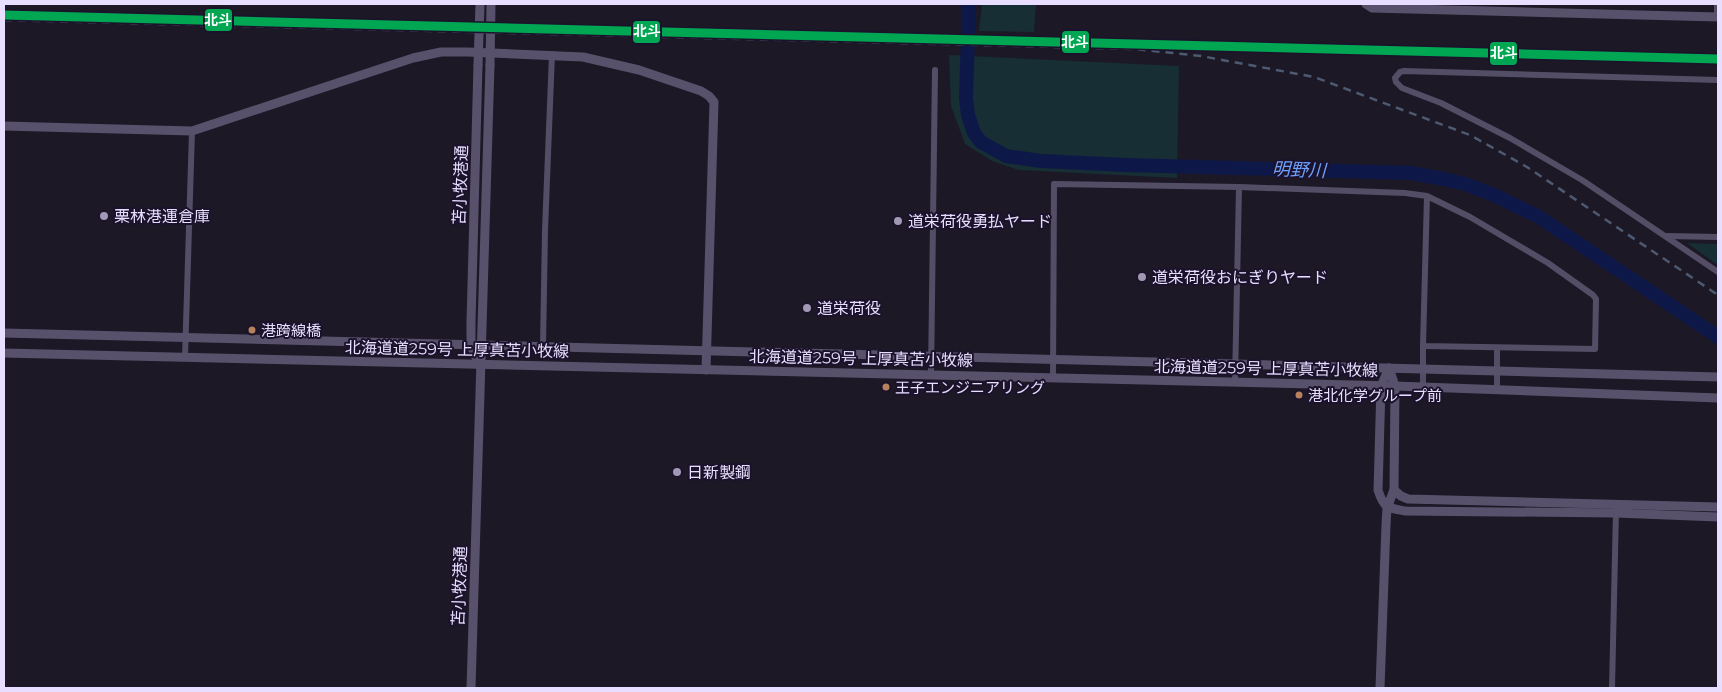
<svg xmlns="http://www.w3.org/2000/svg" width="1722" height="692" font-family="Montserrat,'Noto Sans JP',sans-serif">
<style>
.green{fill:#162e34}
.lines{fill:none;stroke-linecap:round;stroke-linejoin:round}
.river{stroke:#0e1848;stroke-width:14}
.street{stroke:#534e66;stroke-width:6}
.secondary{stroke:#58516c;stroke-width:9}
.rail{stroke:#4d5a71;stroke-width:2.5;stroke-dasharray:8 6;stroke-linecap:butt}
.secondary-bridge{stroke:#58516c;stroke-width:9}
.rail-1-casing{stroke:#1b122c;stroke-width:12}
.rail-1{stroke:#00a651;stroke-width:9}
.poi-dot{fill:#a199b3;stroke:#1b122c;stroke-width:2}
.bus-dot{fill:#b6815c;stroke:#1b122c;stroke-width:2}
.labels{text-anchor:middle;stroke-width:4;stroke-linejoin:round;paint-order:stroke}
.bus-label{font-size:15px;fill:#e8deff;stroke:#1b122c;text-anchor:start}
.street-label{font-size:16px;fill:#e8deff;stroke:#1b122c}
.poi-label{font-size:16px;fill:#e8deff;stroke:#1b122c;text-anchor:start}
.water-label{font-size:18px;font-style:italic;fill:#6ea0fd;stroke:#1b122c}
.line-badge{stroke:#1b122c;stroke-width:2}
.badge-label{font-size:14px;text-anchor:middle;font-weight:bold;fill:#fff}
</style>
<rect width="100%" height="100%" fill="#1d1826"/>
<g class="green">
<polygon points="982,4 1036,4 1034,32 979,31"/>
<polygon points="949,55 1179,66 1177,178 1019,170 992,161 965,144 951,106"/>
<polygon points="1687,243 1718,244 1718,265"/>
</g>
<g class="lines">
<polyline class="river" points="969,4 966,98 968,115 974,133 981,142 1006,156 1041,161 1126,165 1411,173 1444,179 1465,184 1494,195 1539,217 1718,337"/>
<g class="street">
<polyline points="1717,17 1717,4"/>
<polyline points="1718,80 1404,71 1400,72 1395,78 1396,82 1402,88 1441,103 1510,138 1582,180 1718,272"/>
<polyline points="1667,236 1718,237"/>
<polyline points="543,347 545,230 552,54"/>
<polyline points="185,357 192,131"/>
<polyline points="931,375 935,70"/>
<polyline points="1053,378 1054,184 1239,187 1405,193 1427,196 1470,217 1548,263 1593,295 1596,299 1595,349 1423,346 1427,196"/>
<polyline points="1235,382 1239,187"/>
<polyline points="1423,387 1423,346"/>
<polyline points="1497,390 1497,348"/>
<polyline points="1612,688 1616,510"/>
</g>
<g class="secondary">
<polyline points="1366,4 1372,8 1718,17"/>
<polyline points="478,65 471,322 471,345 479,365"/>
<polyline points="4,126 192,131 413,58 441,52 468,52 583,57 639,70 701,91 709,96 714,102 706,370"/>
<polyline points="4,333 1235,364 1718,377"/>
<polyline points="4,353 1395,386 1718,398"/>
<path d="M1389,368L1381,386L1378,490C1384,509 1388,508 1406,511L1616,513L1718,517"/>
<polyline points="1394,490 1401,496 1408,499 1718,507"/>
<polyline points="471,688 490,65"/>
<polyline points="1380,688 1386,525 1387,508 1394,490 1395,386 1389,368"/>
</g>
<polyline class="rail" points="4,20 1134,49 1201,56 1314,77 1470,135 1527,167 1718,295"/>
<g class="secondary-bridge">
<polyline points="478,65 480,4"/>
<polyline points="490,65 491,4"/>
</g>
<defs>
<polyline id="rail-1" points="4,15 1718,59"/>
</defs>
<use href="#rail-1" class="rail-1-casing"/>
<use href="#rail-1" class="rail-1"/>
</g>
<g class="poi-dot">
<circle cx="104" cy="216" r="5"/>
<circle cx="898" cy="221" r="5"/>
<circle cx="1142" cy="277" r="5"/>
<circle cx="807" cy="308" r="5"/>
<circle cx="677" cy="472" r="5"/>
</g>
<g class="bus-dot">
<circle cx="252" cy="330" r="4.5"/>
<circle cx="886" cy="387" r="4.5"/>
<circle cx="1299" cy="395" r="4.5"/>
</g>
<g class="labels">
<g class="bus-label">
<text x="261" y="336">港跨線橋</text>
<text x="895" y="393">王子エンジニアリング</text>
<text x="1308" y="401">港北化学グループ前</text>
</g>
<g class="street-label">
<text transform="translate(460 185) rotate(-88)" y="6">苫小牧港通</text>
<text transform="translate(457 349) rotate(1)" y="6">北海道道259号 上厚真苫小牧線</text>
<text transform="translate(861 358) rotate(1)" y="6">北海道道259号 上厚真苫小牧線</text>
<text transform="translate(1266 368) rotate(1)" y="6">北海道道259号 上厚真苫小牧線</text>
<text transform="translate(459 586) rotate(-88)" y="6">苫小牧港通</text>
</g>
<g class="poi-label">
<text x="114" y="222">栗林港運倉庫</text>
<text x="908" y="227">道栄荷役勇払ヤード</text>
<text x="1152" y="283">道栄荷役おにぎりヤード</text>
<text x="817" y="314">道栄荷役</text>
<text x="687" y="478">日新製鋼</text>
</g>
<g class="water-label">
<text transform="translate(1299 170) rotate(2)" y="6">明野川</text>
</g>
</g>
<g class="line-badge">
<rect x="204" y="8" width="29" height="24" rx="5" fill="#00a651"/>
<rect x="632" y="20" width="29" height="24" rx="5" fill="#00a651"/>
<rect x="1061" y="30" width="29" height="24" rx="5" fill="#00a651"/>
<rect x="1489" y="41" width="29" height="25" rx="5" fill="#00a651"/>
</g>
<g class="badge-label">
<text x="218" y="25">北斗</text>
<text x="647" y="36">北斗</text>
<text x="1075" y="47">北斗</text>
<text x="1504" y="58">北斗</text>
</g>
<rect width="1722" height="692" fill="none" stroke="#e8deff" stroke-width="10"/>
</svg>
